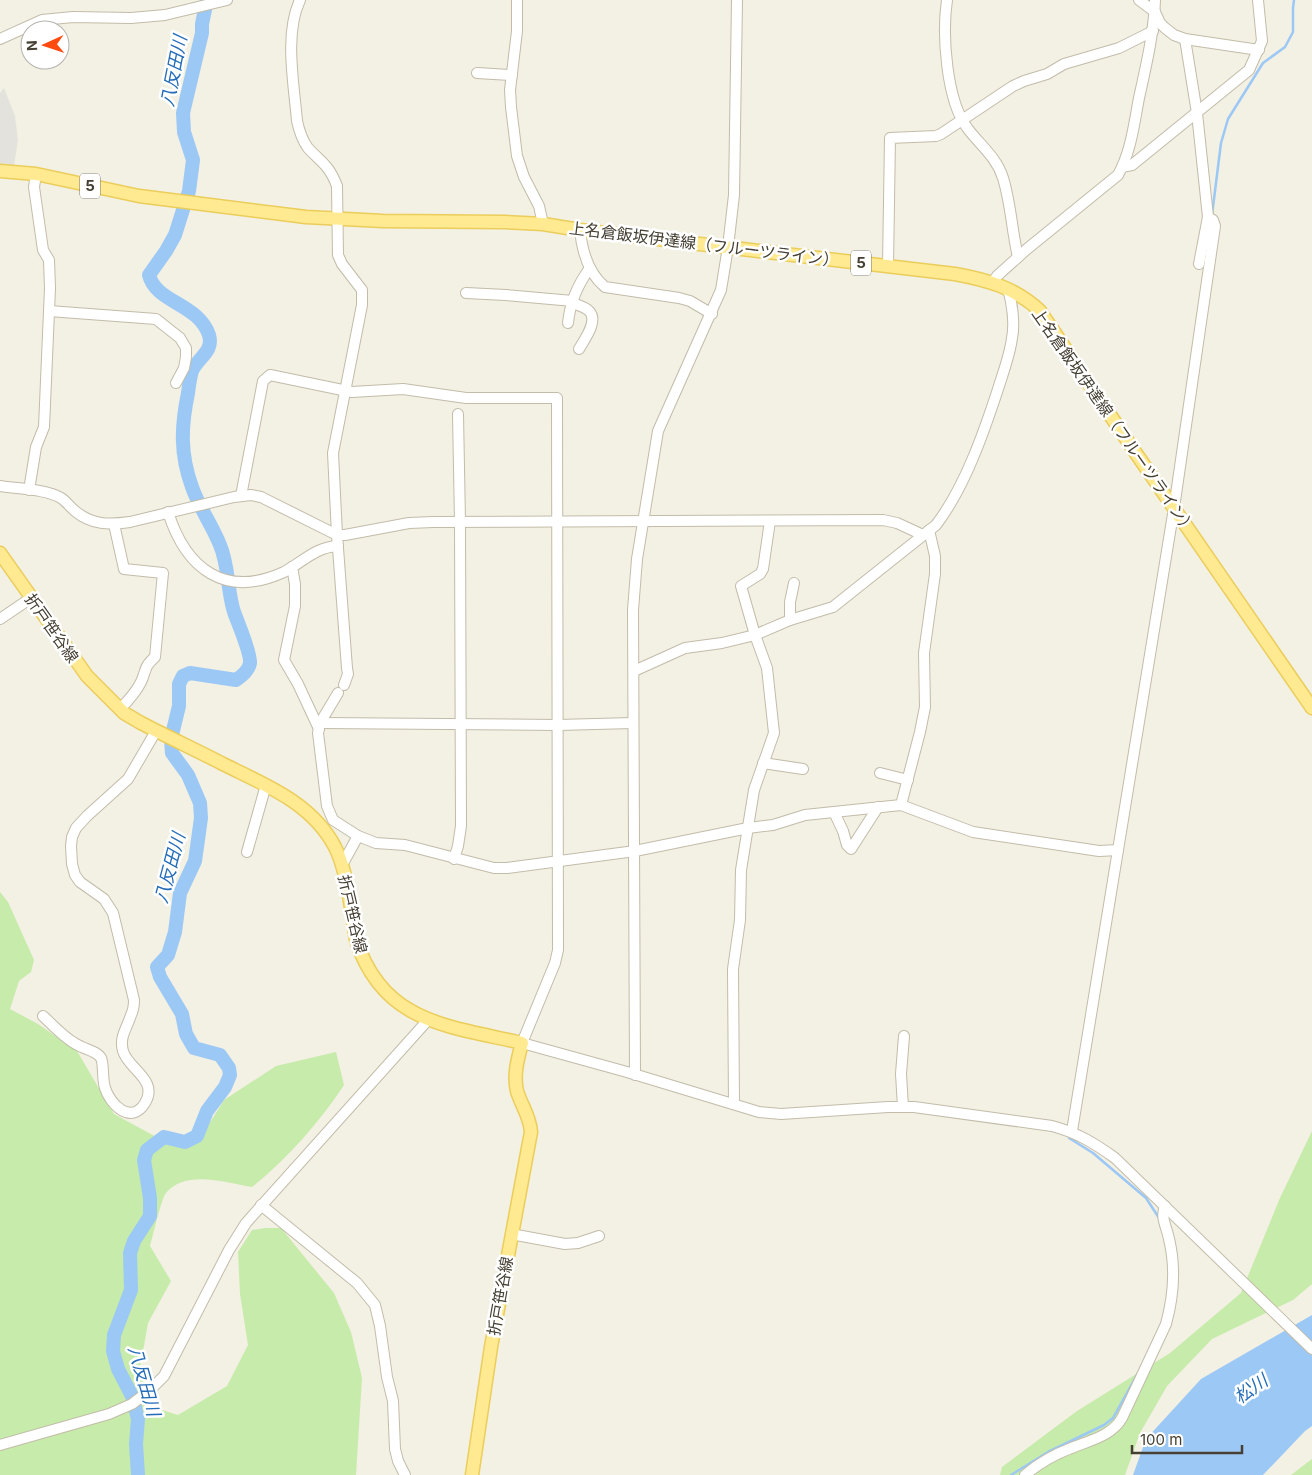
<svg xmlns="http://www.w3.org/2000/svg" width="1312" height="1475" font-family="Inter,'Noto Sans JP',sans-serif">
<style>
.green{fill:#c7ebaa}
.parking{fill:#e4e2dd}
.water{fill:#9cc8f5}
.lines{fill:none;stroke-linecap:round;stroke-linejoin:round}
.stream{stroke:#9cc8f5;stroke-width:2.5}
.river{stroke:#9cc8f5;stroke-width:14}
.minor-casing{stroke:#c2bca9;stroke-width:12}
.major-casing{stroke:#ebcd5a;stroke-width:15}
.minor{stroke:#fff;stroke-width:10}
.major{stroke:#ffea92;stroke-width:12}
.labels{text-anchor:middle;stroke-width:5;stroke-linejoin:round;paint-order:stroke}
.shield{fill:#fff;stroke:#7e7971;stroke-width:1}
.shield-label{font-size:15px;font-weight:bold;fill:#464034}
.street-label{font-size:16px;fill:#464034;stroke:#fff}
.water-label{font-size:18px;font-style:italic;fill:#266db9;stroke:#fff}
</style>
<rect width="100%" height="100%" fill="#f3f0e4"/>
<g class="green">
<path d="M0,892L8,902L34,960L31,972L19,981L10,1009L38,1024L77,1051L114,1114L160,1139L199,1140L224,1100L276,1066L336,1052L344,1085C319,1123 287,1159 252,1187C226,1183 186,1169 166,1193C161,1199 153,1236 150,1246L171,1281L148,1323L140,1368L149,1406L178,1415L227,1386L248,1345L240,1294L238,1252L252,1230L266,1228H281L334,1293L351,1332L362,1378L356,1475H0Z"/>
<polygon points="1312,1131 1312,1284 1293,1300 1212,1339 1167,1386 1140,1433 1125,1475 1000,1475 1002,1467 1077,1411 1170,1353 1241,1293 1280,1198"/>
<polygon points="1312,1459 1312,1475 1291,1475"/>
</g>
<polygon class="parking" points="4,88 15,116 18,140 14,166 0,165 0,93"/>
<polygon class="water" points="1312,1315 1312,1426 1305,1431 1263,1475 1133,1475 1146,1439 1201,1379"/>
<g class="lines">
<g class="stream">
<polyline points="1212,215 1221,143 1228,119 1263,63 1285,47 1293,32 1293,8 1294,0"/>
<polyline points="1069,1134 1069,1138 1093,1153 1146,1198 1159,1218"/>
<polyline points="1011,1475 1048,1452 1104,1425 1113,1418 1138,1373"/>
</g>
<path class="river" d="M138,1475L136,1444L138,1419L132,1396L118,1369L113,1351L114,1335L131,1290L130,1253L134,1241L150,1216V1198L144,1160L147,1150L164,1137L185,1142L197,1136L207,1111L225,1087L230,1075L229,1068L220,1055L194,1048L186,1034L182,1014L160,977L157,967L168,955L175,932L180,893L195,861L201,818L200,803L188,775L172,753L171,739L179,706V684L183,676L190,673L236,680C242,676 249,670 250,663C251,653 238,623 234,612C227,590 229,566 220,545C212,525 199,507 192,487C180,454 181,427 188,393C189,386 190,377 192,371C198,357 214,352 209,335C198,303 156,303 149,275L166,251L175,235L189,191L193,160L184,132L183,113L202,33V24L207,0"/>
<defs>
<g id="minor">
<path d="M300,0C284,34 294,84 297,121C299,130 302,140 308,148C322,163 329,165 337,186L338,255L342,264L362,290V305L333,453L337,535L347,668L348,674L344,685"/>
<polyline points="517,0 517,31 510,90 511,107 517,156 524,177 539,206 543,224"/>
<path d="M947,0C942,34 946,101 968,129C981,146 997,158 1003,178C1011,204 1012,232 1018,257"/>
<polyline points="1139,0 1155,12 1160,23 1165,28 1174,35 1185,39 1259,50"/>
<polyline points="0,39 42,20 73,17 131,18 165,15 227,0"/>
<polyline points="1185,39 1197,113 1208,217 1199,264"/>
<polyline points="477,73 512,75"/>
<polyline points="1122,167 1132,165 1249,70 1262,41 1258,0"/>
<path d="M580,230C582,251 588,273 605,287L679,298L690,301L712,314"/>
<polyline points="888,266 890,138 936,136 941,134 1013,86 1024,81 1047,74 1064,64 1119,48 1153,31"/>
<path d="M993,282L997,276L1027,249L1118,175C1131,152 1134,124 1139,98C1146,66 1154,33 1155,0"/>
<polyline points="466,293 506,295 573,301"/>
<path d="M572,303C578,305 586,307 590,312C598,322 584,340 579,349"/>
<polyline points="49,311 156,319 180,338 186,348 186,357 184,368 176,383"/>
<path d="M568,323C570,303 578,284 590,268"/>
<path d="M0,486C18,489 46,489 61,498C66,501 70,507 75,511C92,525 109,525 130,522L234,497L251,495L261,497L337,535H345L409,523L433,522L883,520L897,523L923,535"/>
<polyline points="29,490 36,447 44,427 50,288 49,260 43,250 34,187 36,174"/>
<path d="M241,496L263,381L270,375L352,392L403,389L466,398H557L558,950L555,963L522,1043L627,1072L759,1112L781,1114L888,1107H914L1052,1126C1078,1133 1094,1143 1115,1158L1312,1349"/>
<path d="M168,512C186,569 225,599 284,572C303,562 315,547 338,546"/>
<path d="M114,524L124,569L163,573L155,657C143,668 147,669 141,682C136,692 128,701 120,709"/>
<polyline points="292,567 295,584 295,606 284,660 298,684 319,729"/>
<polyline points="0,619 31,598"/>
<polyline points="790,620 790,602 794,583"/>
<path d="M634,671L685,648L722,643L755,635L790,620L833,607L936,525C965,487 984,432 999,386C1004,370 1010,354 1012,338C1015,324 1012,302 1008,289"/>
<polyline points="338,693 320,723 318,733 327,806 333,820 358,836 376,843 405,845 494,868 507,868 635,851 748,828 773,825 805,815 901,805 973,832 1099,851 1118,850"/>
<polyline points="320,723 558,725 633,723"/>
<polyline points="763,763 803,769"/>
<polyline points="880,773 908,780"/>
<polyline points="901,805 920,732 925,707 924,653 935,574 935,556 929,530"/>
<polyline points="834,812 843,831 847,845 851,849 878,807"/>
<polyline points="247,852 266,785"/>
<polyline points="454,859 458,846 461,826 460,522 458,414"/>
<polyline points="342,865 358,836"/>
<path d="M43,1016C53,1025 65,1039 78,1045C84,1049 97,1051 101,1058C104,1064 102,1079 105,1088C110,1104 131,1126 145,1103C159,1080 128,1069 123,1051C119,1037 127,1028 131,1015C133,1011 134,1005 134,1000L113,913L104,899L80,882L75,875L72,864L71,846L72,837L76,828L87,816L128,779L156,731"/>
<polyline points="635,1075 633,610 637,559 658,431 721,290 728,247 734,195 737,0"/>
<polyline points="734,1104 733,969 740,920 741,870 754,790 774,733 767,668 755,635 741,586 760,574 763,569 770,521"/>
<polyline points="903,1107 901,1074 904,1036"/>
<polyline points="1072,1131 1174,508 1215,226 1213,220 1208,217"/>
<polyline points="261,1205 357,1283 375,1305 380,1326 387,1377 393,1401 395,1449 398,1461 405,1475"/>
<polyline points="511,1234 565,1244 578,1243 599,1236"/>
<polyline points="0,1445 109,1414 132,1404 149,1391 164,1376 229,1250 246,1223 428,1020"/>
<path d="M1025,1475C1037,1465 1053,1455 1069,1449C1087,1441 1111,1437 1122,1418L1166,1324C1174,1295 1176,1268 1169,1239C1167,1228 1160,1217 1165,1206"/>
</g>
<g id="major">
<path d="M0,171L36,174L139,196L306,217L383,221L505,222L543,224L580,230L955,274C988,280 1016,288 1040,311L1133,449L1312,708"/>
<path d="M0,553L87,676L124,713L141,723C168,737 196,750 223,764C265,785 311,802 335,847C348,873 351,911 356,940C383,1023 448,1026 522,1043C518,1058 513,1075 517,1091C521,1105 530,1116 531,1132L491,1347L472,1475"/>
</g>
</defs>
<use href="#minor" class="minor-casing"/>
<use href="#major" class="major-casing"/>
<use href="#minor" class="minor"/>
<use href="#major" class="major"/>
</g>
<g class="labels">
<g class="shield">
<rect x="80" y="173.5" width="20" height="25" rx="4"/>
<rect x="851" y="250.5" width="20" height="25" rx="4"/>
</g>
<g class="shield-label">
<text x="90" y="191">5</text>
<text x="861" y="268">5</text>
</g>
<g class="street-label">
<text transform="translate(704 244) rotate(7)" y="6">上名倉飯坂伊達線（フルーツライン）</text>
<text transform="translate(1114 421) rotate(55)" y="6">上名倉飯坂伊達線（フルーツライン）</text>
<text transform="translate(52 628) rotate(55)" y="6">折戸笹谷線</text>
<text transform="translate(353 914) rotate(77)" y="6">折戸笹谷線</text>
<text transform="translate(500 1296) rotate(-80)" y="6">折戸笹谷線</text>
</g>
<g class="water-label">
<text transform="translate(174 71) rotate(-79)" y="6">八反田川</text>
<text transform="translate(170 868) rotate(-75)" y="6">八反田川</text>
<text transform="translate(144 1381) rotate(74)" y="6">八反田川</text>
<text transform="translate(1251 1389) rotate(-35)" y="6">松川</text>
</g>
</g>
<g transform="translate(45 45) rotate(267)"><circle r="24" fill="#ffffff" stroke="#b5b3ae"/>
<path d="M0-4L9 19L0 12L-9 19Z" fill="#ff4a10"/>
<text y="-8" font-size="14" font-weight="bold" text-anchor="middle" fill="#464034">N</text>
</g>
<path d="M1132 1445v8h110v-8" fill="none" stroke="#464034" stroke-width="2.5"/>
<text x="1140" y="1445" font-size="15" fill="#464034" stroke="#ffffff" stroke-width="4" paint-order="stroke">100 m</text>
</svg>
